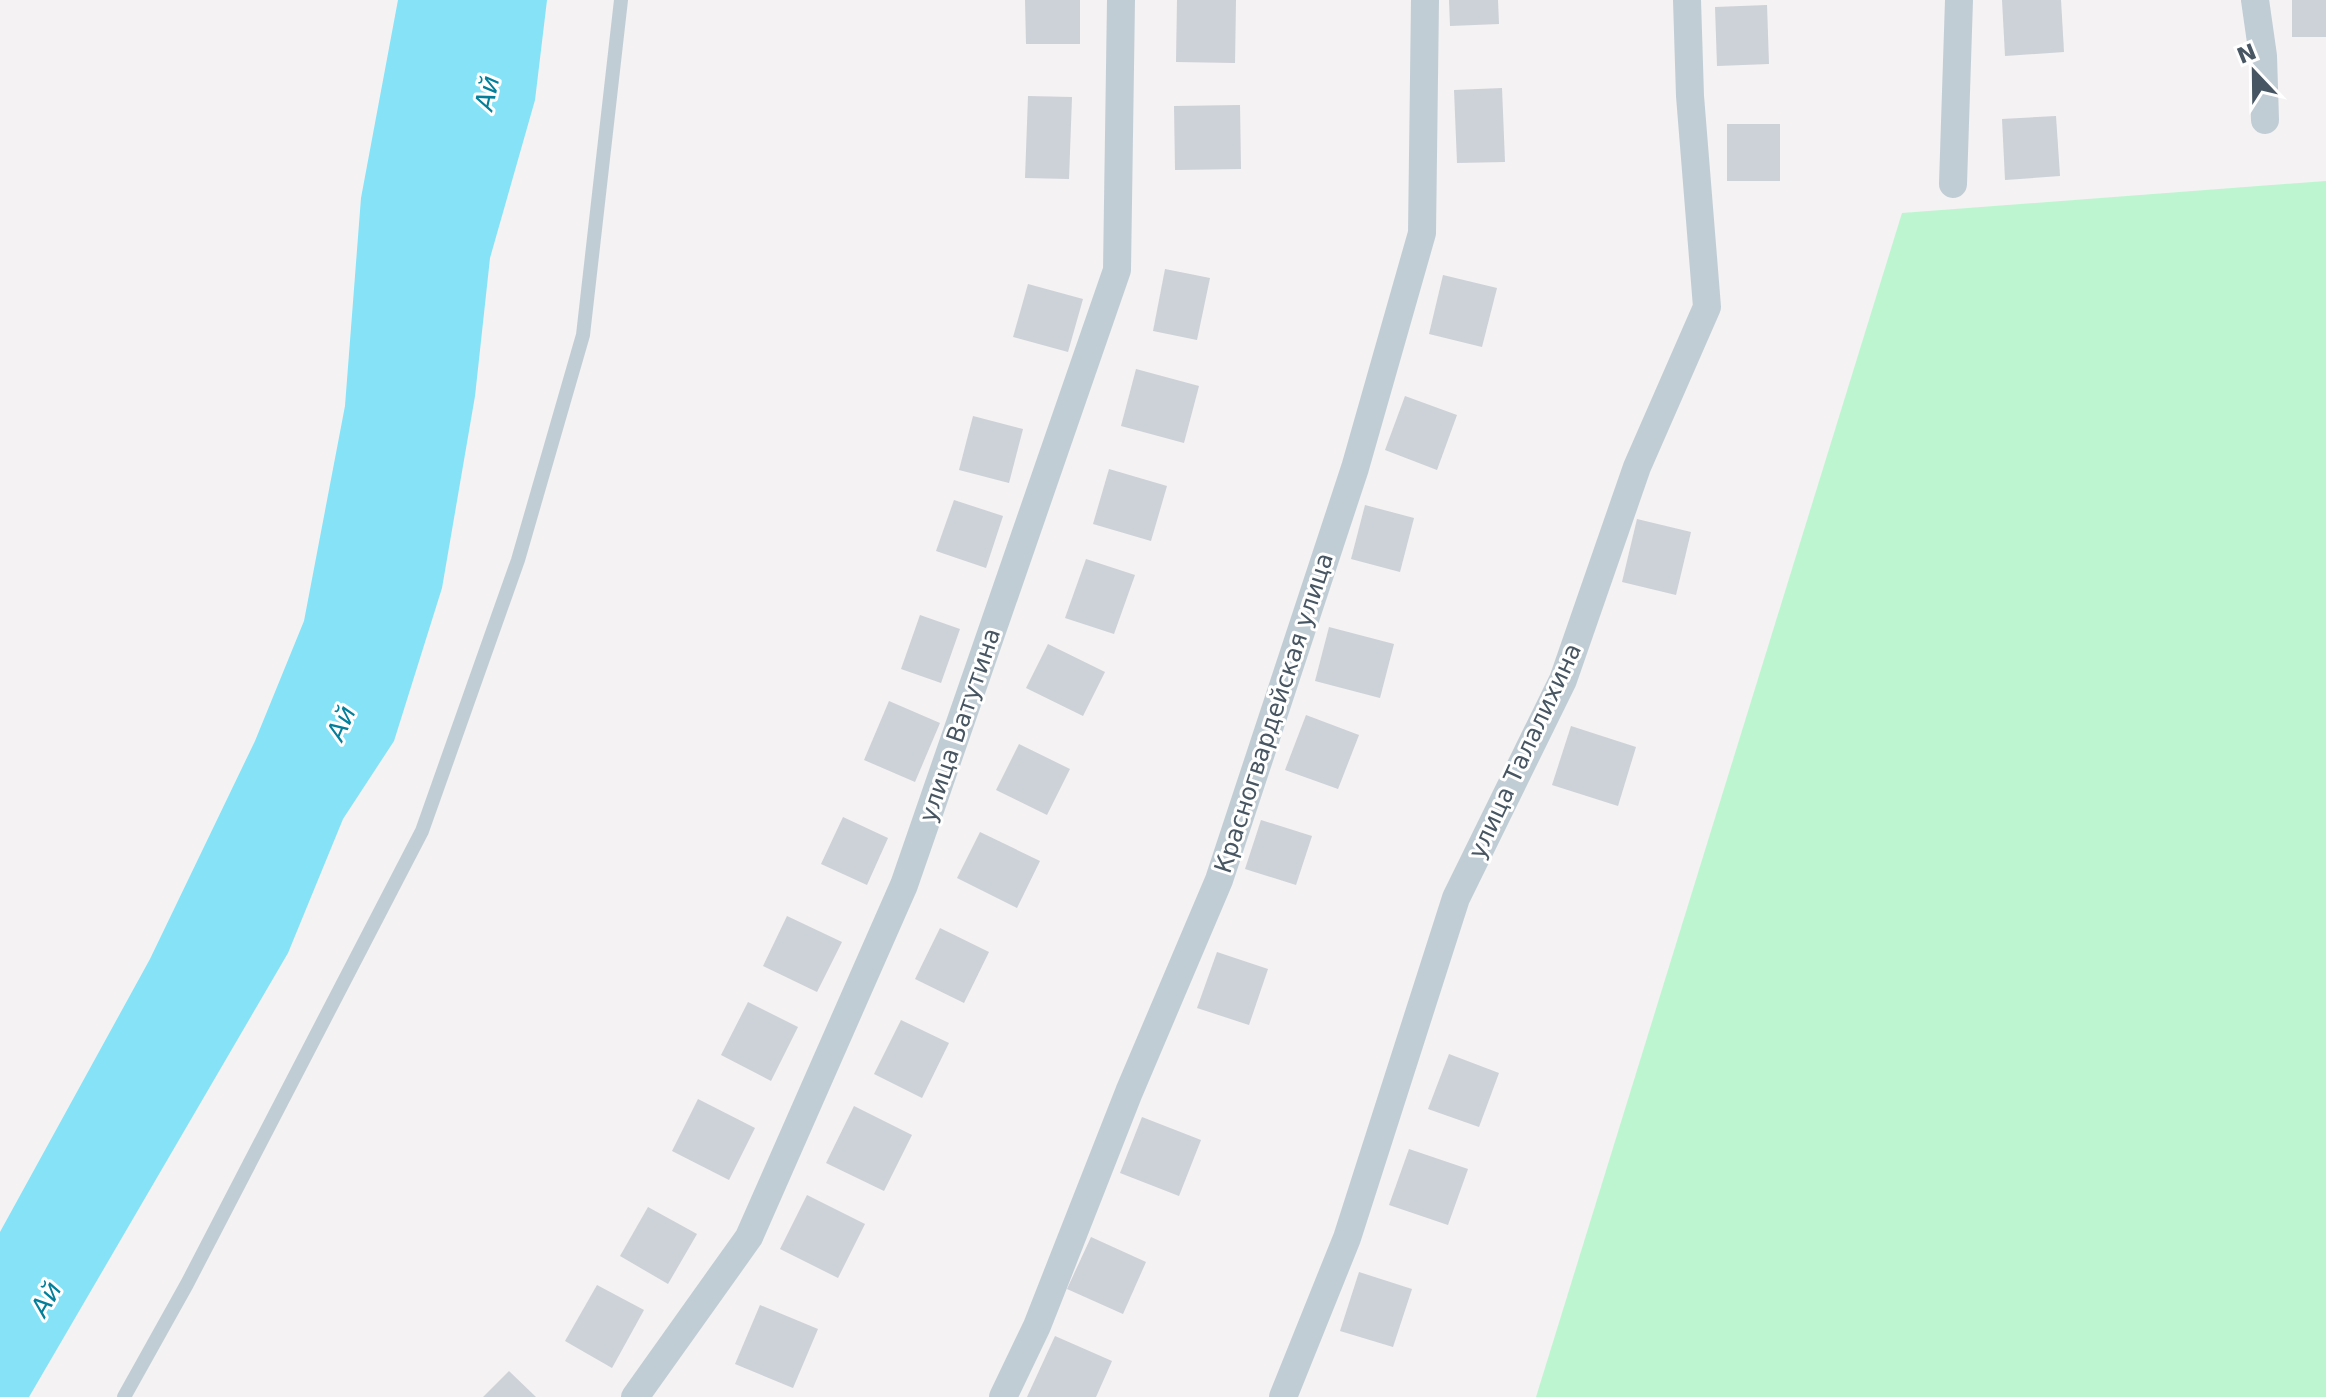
<svg xmlns="http://www.w3.org/2000/svg" width="2326" height="1397" font-family="'DejaVu Sans',sans-serif">
<style>
.green{fill:#bdf5d1}
.water{fill:#85e2f7}
.building{fill:#cdd1d8}
.lines{fill:none;stroke-linecap:round;stroke-linejoin:round}
.lane{stroke:#c1cdd5;stroke-width:14}
.street{stroke:#c1cdd5;stroke-width:28}
.labels{text-anchor:middle;stroke-width:6;stroke-linejoin:round;paint-order:stroke}
.street-label{font-size:24px;fill:#475662;stroke:#fff}
.water-label{font-size:26px;font-style:italic;fill:#037f9a;stroke:#fff}
</style>
<rect width="100%" height="100%" fill="#f4f2f2"/>
<polygon class="green" points="2326,181 2326,1397 1536,1397 1902,213"/>
<polygon class="water" points="398,0 547,0 535,100 490,258 475,396 442,588 394,741 343,819 288,953 29,1397 0,1397 0,1232 150,959 255,741 304,621 345,406 361,198"/>
<g class="building">
<polygon points="1025,0 1080,0 1080,44 1026,44"/>
<polygon points="1177,0 1236,0 1235,63 1176,62"/>
<polygon points="1449,0 1498,0 1499,24 1450,26"/>
<polygon points="2002,0 2061,0 2064,52 2005,56"/>
<rect x="2292" y="0" width="34" height="37"/>
<polygon points="1767,5 1769,64 1717,66 1715,7"/>
<polygon points="1502,88 1505,162 1457,163 1454,90"/>
<polygon points="1028,96 1072,97 1069,179 1025,178"/>
<polygon points="1240,105 1241,169 1175,170 1174,106"/>
<polygon points="2056,116 2060,176 2005,180 2002,119"/>
<rect x="1727" y="124" width="53" height="57"/>
<polygon points="1165,269 1210,278 1197,340 1153,331"/>
<polygon points="1443,275 1497,288 1482,347 1429,334"/>
<polygon points="1028,284 1083,299 1068,352 1013,337"/>
<polygon points="1136,369 1199,386 1184,443 1121,426"/>
<polygon points="1405,396 1457,415 1437,470 1385,450"/>
<polygon points="973,416 1023,429 1009,483 959,470"/>
<polygon points="1109,469 1167,486 1151,541 1093,524"/>
<polygon points="954,500 1003,516 986,568 936,551"/>
<polygon points="1365,505 1414,518 1400,572 1351,559"/>
<polygon points="1637,519 1691,532 1676,595 1622,582"/>
<polygon points="1086,559 1135,575 1114,634 1065,618"/>
<polygon points="920,615 960,629 941,683 901,669"/>
<polygon points="1329,627 1394,644 1380,698 1315,681"/>
<polygon points="1048,644 1105,672 1083,716 1026,688"/>
<polygon points="889,701 940,723 915,782 864,760"/>
<polygon points="1306,715 1359,735 1338,789 1285,770"/>
<polygon points="1571,726 1636,747 1618,806 1552,785"/>
<polygon points="1019,744 1070,769 1047,815 996,790"/>
<polygon points="843,817 888,838 867,885 821,864"/>
<polygon points="1261,820 1312,836 1296,885 1245,869"/>
<polygon points="980,832 1040,861 1017,908 957,878"/>
<polygon points="787,916 842,942 817,992 763,966"/>
<polygon points="940,928 989,952 964,1003 915,979"/>
<polygon points="1217,952 1268,969 1249,1025 1197,1008"/>
<polygon points="748,1002 798,1027 771,1081 721,1055"/>
<polygon points="901,1020 949,1043 922,1098 874,1074"/>
<polygon points="1449,1054 1499,1073 1479,1127 1428,1109"/>
<polygon points="698,1099 755,1128 729,1180 672,1151"/>
<polygon points="854,1106 912,1135 884,1191 826,1163"/>
<polygon points="1142,1117 1201,1140 1179,1196 1120,1173"/>
<polygon points="1409,1149 1468,1169 1448,1225 1389,1205"/>
<polygon points="807,1195 865,1224 838,1278 780,1249"/>
<polygon points="648,1207 697,1234 668,1284 620,1256"/>
<polygon points="1091,1237 1146,1262 1123,1314 1067,1289"/>
<polygon points="1359,1272 1412,1289 1393,1347 1340,1331"/>
<polygon points="597,1285 644,1310 612,1368 565,1341"/>
<polygon points="760,1305 818,1329 793,1388 735,1364"/>
<polygon points="1055,1336 1112,1361 1096,1397 1027,1397"/>
<polygon points="509,1371 536,1397 483,1397"/>
</g>
<g class="lines">
<polyline class="lane" points="124,1397 187,1284 422,831 518,560 583,335 621,0"/>
<g class="street">
<polyline points="2255,0 2263,56 2265,120"/>
<polyline points="1953,184 1959,0"/>
<polyline points="635,1397 749,1237 904,885 1117,270 1121,0"/>
<polyline points="1003,1397 1037,1326 1129,1092 1219,880 1355,468 1422,233 1425,0"/>
<polyline points="1283,1397 1347,1238 1456,898 1563,680 1637,467 1707,307 1690,96 1687,0"/>
</g>
</g>
<g class="labels">
<g class="street-label">
<text transform="translate(1274 713) rotate(-72)" y="8">Красногвардейская улица</text>
<text transform="translate(960 725) rotate(-71)" y="8">улица Ватутина</text>
<text transform="translate(1525 751) rotate(-65)" y="8">улица Талалихина</text>
</g>
<g class="water-label">
<text transform="translate(487 93) rotate(-78)" y="9">Ай</text>
<text transform="translate(341 723) rotate(-66)" y="9">Ай</text>
<text transform="translate(46 1299) rotate(-60)" y="9">Ай</text>
</g>
</g>
<g transform="translate(2254 72) rotate(338)" stroke="#ffffff" stroke-width="6" paint-order="stroke">
<path d="M0-6L14 30L0 20L-14 30Z" fill="#475662"/>
<text y="-12" font-size="22" font-weight="bold" text-anchor="middle" fill="#475662">N</text>
</g>
</svg>
